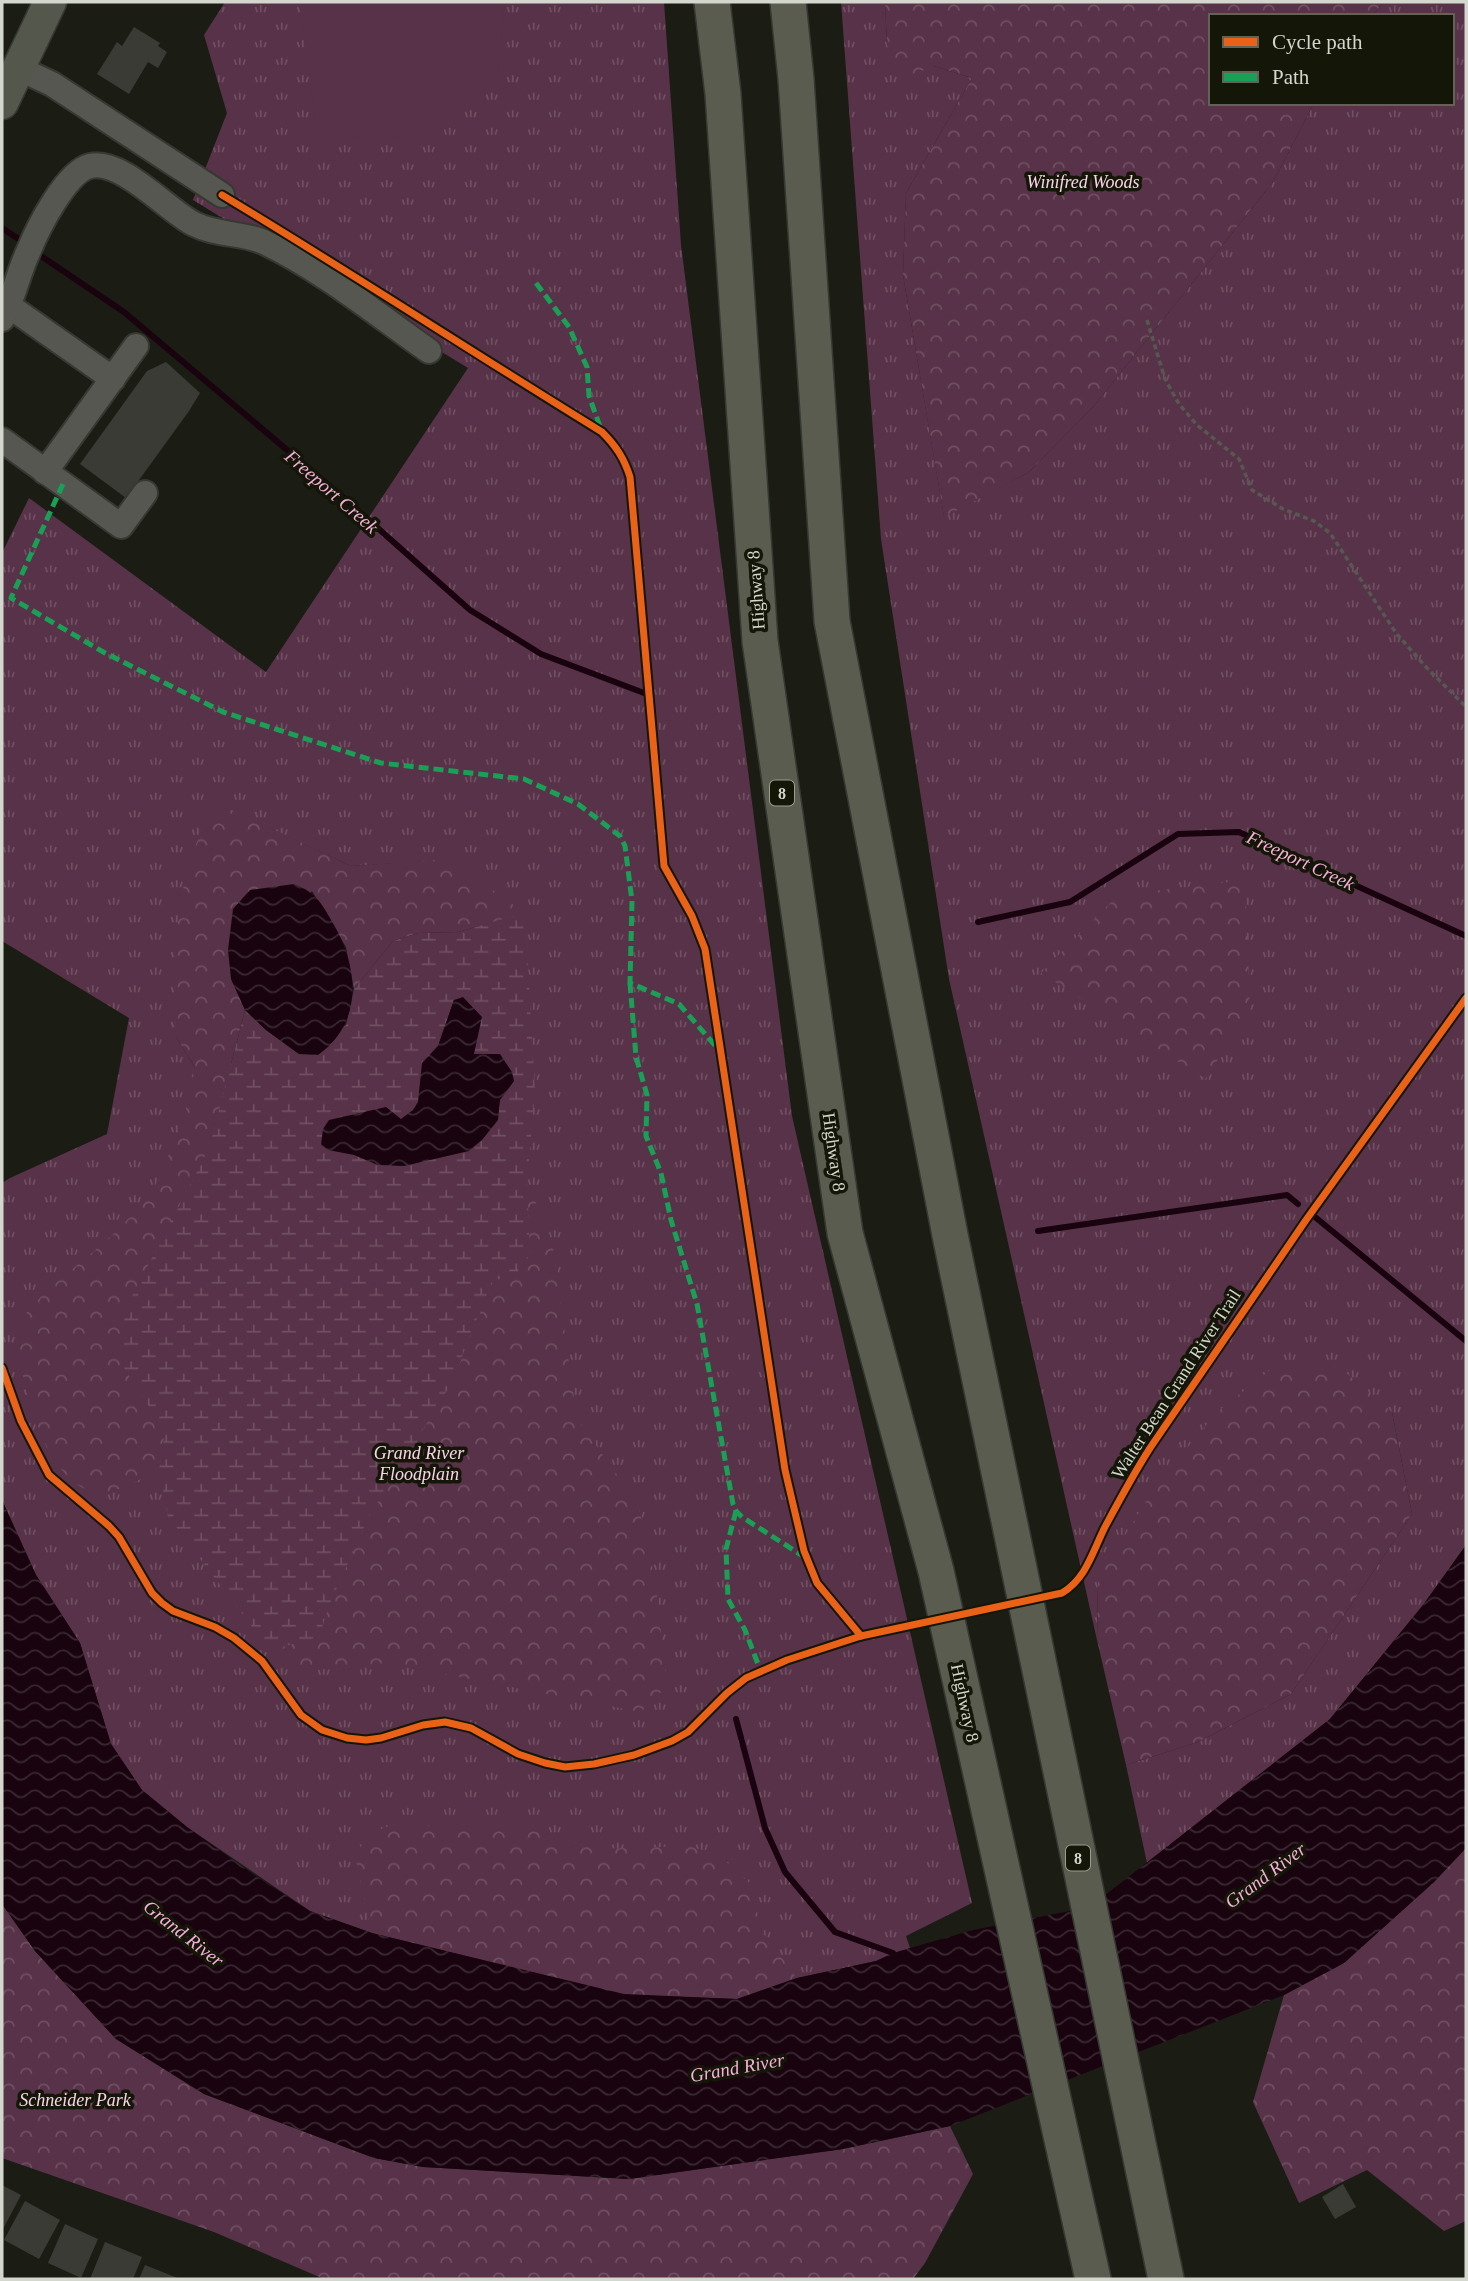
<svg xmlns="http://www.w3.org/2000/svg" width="1468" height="2281" font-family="Georgia,serif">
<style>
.grass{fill:url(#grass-tufts);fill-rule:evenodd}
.forest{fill:url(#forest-crowns)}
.wetland{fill:url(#wetland-marsh);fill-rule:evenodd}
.pitch{fill:#583248}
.water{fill:url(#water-waves)}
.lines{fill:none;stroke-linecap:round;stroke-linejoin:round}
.stream{stroke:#18030f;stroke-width:6}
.building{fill:#3a3b34}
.minor-casing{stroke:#363832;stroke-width:28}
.major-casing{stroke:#363832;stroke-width:35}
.highway-casing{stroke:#363832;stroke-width:38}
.path{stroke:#565852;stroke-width:3.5;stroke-dasharray:5 3.5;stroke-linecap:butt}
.minor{stroke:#565751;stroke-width:24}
.major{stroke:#54574c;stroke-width:32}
.highway{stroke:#5a5c50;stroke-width:35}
.quiet{stroke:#1a9f57;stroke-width:5;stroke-dasharray:10 5;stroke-linecap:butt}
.cycleway-casing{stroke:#141608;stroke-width:11}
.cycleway{stroke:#ea6118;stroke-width:7}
.labels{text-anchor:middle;stroke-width:7;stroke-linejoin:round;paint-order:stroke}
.shield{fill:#141608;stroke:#9a9d92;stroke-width:2}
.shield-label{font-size:16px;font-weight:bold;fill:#d4d7cd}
.park-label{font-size:18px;font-style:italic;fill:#f9d4e9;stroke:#141608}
.street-label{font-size:18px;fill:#d4d7cd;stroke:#141608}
.water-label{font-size:19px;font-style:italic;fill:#f6afda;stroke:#141608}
</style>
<defs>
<pattern id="grass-tufts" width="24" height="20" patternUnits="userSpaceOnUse" patternTransform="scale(1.75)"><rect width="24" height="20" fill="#583248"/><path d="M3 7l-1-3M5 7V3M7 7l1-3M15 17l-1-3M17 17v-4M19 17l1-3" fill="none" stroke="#6f4f61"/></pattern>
<pattern id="forest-crowns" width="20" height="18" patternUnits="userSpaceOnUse" patternTransform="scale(1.75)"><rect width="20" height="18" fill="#583248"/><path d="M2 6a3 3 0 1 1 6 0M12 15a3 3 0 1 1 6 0" fill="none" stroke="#6f4f61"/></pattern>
<pattern id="wetland-marsh" width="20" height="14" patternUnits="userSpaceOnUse" patternTransform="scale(1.75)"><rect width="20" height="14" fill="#583248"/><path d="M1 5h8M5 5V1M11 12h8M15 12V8" fill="none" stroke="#6f4f61"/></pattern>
<pattern id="water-waves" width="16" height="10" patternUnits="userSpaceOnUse" patternTransform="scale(1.75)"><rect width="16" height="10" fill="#18030f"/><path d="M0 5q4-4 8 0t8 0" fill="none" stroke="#392731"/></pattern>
</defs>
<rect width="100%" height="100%" fill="#1b1c14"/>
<g class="grass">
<path d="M225,2H664L681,245L792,1116L972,1903L906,1936L910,1948L876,1961L797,1978L372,1933L310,1911L187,1827L142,1790L111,1744L80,1643L36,1575L2,1500V1183L10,1178L107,1134L129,1018L2,941V553L29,498L266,672L468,368L193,200L227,113L204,35ZM213,802L351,866L449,860L532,1048L195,1068L176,1037Z"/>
<polygon points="841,2 885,2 887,45 934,66 972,78 906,193 903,275 944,516 1028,473 1093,407 1273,182 1314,103 1452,103 1452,16 1372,16 1384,2 1466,2 1466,1545 1423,1605 1330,1719 1147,1863 1126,1765 1198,1742 1291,1694 1412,1514 1392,1412 1098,1579 1097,1640 949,979 881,539"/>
</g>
<g class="forest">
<polygon points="885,2 1384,2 1372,16 1211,16 1211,103 1314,103 1273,182 1093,407 1028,473 944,517 903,275 906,193 972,78 934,66 900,79 887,45"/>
<path d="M213,801L351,866L449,859L525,913L458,932L418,933L393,941L354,989L346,947L312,891L231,978L245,1010L209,1149L121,1317L122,1365L166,1431L159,1470C148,1475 115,1493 105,1493C43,1495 21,1374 14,1327L46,1291L105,1242L150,1197L183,1122L195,1068L176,1037L175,938L186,870Z"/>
<polygon points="1245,880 1250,1012 1205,1079 1041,973 1118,895"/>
<polygon points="527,1182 552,1241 577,1419 638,1504 655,1579 667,1686 641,1712 386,1663 318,1670 295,1668 270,1650 319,1637 328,1608 368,1518 452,1382 493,1281 515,1275 530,1255"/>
<polygon points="1337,1365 1392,1412 1412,1514 1291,1694 1198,1742 1126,1765 1097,1640 1098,1579 1154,1488 1216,1413 1270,1370"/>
<polygon points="506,1823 597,1849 689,1846 719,1855 749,1883 763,1933 797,1978 737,1999 624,1995 372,1933 354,1852 384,1827"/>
<polygon points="1466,1848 1466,2221 1444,2231 1367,2170 1299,2203 1253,2102 1284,1995 1344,1963 1434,1882"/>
<polygon points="2,1904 35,1951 116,2039 204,2094 374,2158 423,2167 629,2179 843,2149 950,2126 973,2174 925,2263 913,2279 324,2279 214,2232 2,2158"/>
</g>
<path class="wetland" d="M525,913L535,1091L527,1182L530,1255L515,1275L492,1281L452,1382L368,1518L328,1608L319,1637L270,1650L168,1517L159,1470L165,1431L122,1365L121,1317L209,1149L245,1010L266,1030L299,1054L346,1025L354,989L393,941L418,933L458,932ZM454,1000L474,1055L509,1088L500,1100L497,1120L469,1151L405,1166L378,1165L354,1155L328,1150L321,1145L386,1107L401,1120L413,1110L418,1102L422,1063L438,1046Z"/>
<polygon class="pitch" points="300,2 505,2 498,71 435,136 317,137"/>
<g class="water">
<path d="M294,884C317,893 322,904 334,925C359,969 363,1023 318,1055L299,1054L266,1030L245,1010L231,979L228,950L233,909L250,890Z"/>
<polygon points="463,997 482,1017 474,1054 500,1054 512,1072 514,1081 500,1100 498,1120 482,1140 469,1151 404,1166 378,1165 354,1155 328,1150 321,1145 323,1129 329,1120 386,1107 401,1119 413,1110 418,1102 422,1063 438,1046 454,1000"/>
<polygon points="2,1500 36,1575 80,1643 111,1744 142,1790 187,1827 257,1877 310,1911 372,1933 624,1994 737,1999 797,1978 876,1961 893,1953 973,1930 1090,1907 1330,1719 1423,1605 1466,1545 1466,1848 1434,1882 1344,1963 1284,1995 950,2126 843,2149 629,2179 423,2167 374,2158 204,2094 116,2039 35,1951 2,1904"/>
</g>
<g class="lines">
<g class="stream">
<polyline points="2,228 20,240"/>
<polyline points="41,256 124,312 345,499 470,610 541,654 644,693"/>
<polyline points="978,922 1070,902 1178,834 1239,832 1466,936"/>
<polyline points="1315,1217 1466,1341"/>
<polyline points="1038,1231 1287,1195 1298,1204"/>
<polyline points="736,1719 765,1828 785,1872 835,1932 893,1953"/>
</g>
</g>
<g class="building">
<polygon points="134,27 160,43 158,46 167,52 158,68 148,62 129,94 97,74 117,42 122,46"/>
<polygon points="166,362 200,393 189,411 126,498 80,464 147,371"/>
<polygon points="1343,2184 1356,2207 1335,2219 1322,2197"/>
<polygon points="2,2185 21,2195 2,2231"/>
<polygon points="25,2201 60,2220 39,2259 4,2240"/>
<polygon points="65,2224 98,2239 81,2278 48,2263"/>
<polygon points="105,2242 142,2257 133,2279 90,2279"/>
<polygon points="145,2265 180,2279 139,2279"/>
</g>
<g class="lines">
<defs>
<g id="minor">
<polyline points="18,68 52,84 222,195"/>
<polyline points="2,301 113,379"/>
<path d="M2,319C14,297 18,273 29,250C38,228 66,172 90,166C121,158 168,211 194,224C218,236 243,232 266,243C324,271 376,314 429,351"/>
<polyline points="2,440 121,526 145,493"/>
<polyline points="45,472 136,346"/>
</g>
<polyline id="major" points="2,103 50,2"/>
<g id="highway">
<polyline points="712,2 723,94 760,641 845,1233 936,1571 1093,2279"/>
<polyline points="788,2 796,79 832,621 950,1235 1166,2279"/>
</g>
</defs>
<use href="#minor" class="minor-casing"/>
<use href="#major" class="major-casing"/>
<use href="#highway" class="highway-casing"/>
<polyline class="path" points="1147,320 1165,379 1179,404 1197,425 1239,459 1252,490 1283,509 1314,521 1330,533 1396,633 1425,666 1466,707"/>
<use href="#minor" class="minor"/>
<use href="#major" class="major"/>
<use href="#highway" class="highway"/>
<g class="quiet">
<polyline points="536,283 569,327 587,367 589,396 602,432"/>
<polyline points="63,484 11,598 105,653 223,712 381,763 524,779 578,804 620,836 625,846 632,901 630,983 679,1004 719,1050"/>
<polyline points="630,983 636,1057 647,1095 646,1136 661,1173 671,1220 697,1304 733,1504 736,1511 742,1517 806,1558"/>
<polyline points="736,1511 726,1549 728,1599 745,1630 761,1672"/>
</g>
<defs>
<g id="cycleway">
<path d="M222,195C350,272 475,354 602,432C616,446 624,458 630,477L664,866L692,916L705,949L785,1470L804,1551L817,1583L861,1636"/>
<path d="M2,1368L21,1421L49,1475L109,1526L119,1537L152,1593L162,1603L173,1611L215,1627L234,1638L262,1661L301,1715L322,1730L347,1738L366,1740L381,1738L423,1725L445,1722L471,1728L518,1754L545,1763L565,1767L594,1764L634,1755L672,1741L688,1732L727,1693L746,1678L787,1660L861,1636L1062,1593C1087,1578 1093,1550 1106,1525C1120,1499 1134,1473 1150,1448L1306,1220L1466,998"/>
</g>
</defs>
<use href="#cycleway" class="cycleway-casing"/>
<use href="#cycleway" class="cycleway"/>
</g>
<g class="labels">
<g class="shield">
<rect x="770" y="780.5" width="24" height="25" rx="5"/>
<rect x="1066" y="1845.5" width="24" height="25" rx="5"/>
</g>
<g class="shield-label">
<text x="782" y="799">8</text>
<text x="1078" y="1864">8</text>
</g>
<g class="park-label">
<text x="1083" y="188">Winifred Woods</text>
<text x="419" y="1459">Grand River<tspan x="419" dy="21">Floodplain</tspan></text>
<text x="75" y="2106">Schneider Park</text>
</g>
<g class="street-label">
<text transform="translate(756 590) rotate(-94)" y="6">Highway 8</text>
<text transform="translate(834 1152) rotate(82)" y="6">Highway 8</text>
<text transform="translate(1176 1384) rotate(-57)" y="6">Walter Bean Grand River Trail</text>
<text transform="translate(965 1703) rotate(78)" y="6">Highway 8</text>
</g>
<g class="water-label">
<text transform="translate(332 491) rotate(41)" y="7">Freeport Creek</text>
<text transform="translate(1301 860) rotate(25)" y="7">Freeport Creek</text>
<text transform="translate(1265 1875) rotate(-37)" y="7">Grand River</text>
<text transform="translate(184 1933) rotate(38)" y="7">Grand River</text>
<text transform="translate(737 2067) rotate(-10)" y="7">Grand River</text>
</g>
</g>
<rect width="1468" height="2281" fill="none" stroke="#d4d7cd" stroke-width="7"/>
<rect x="1209" y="14" width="245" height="91" fill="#141608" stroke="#616357" stroke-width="2"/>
<rect x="1223" y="37" width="35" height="10" fill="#ea6118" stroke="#616357" stroke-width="2"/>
<text x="1272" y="49" font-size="21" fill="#d4d7cd">Cycle path</text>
<rect x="1223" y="72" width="35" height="10" fill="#1a9f57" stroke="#616357" stroke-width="2"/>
<text x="1272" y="84" font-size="21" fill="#d4d7cd">Path</text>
</svg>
